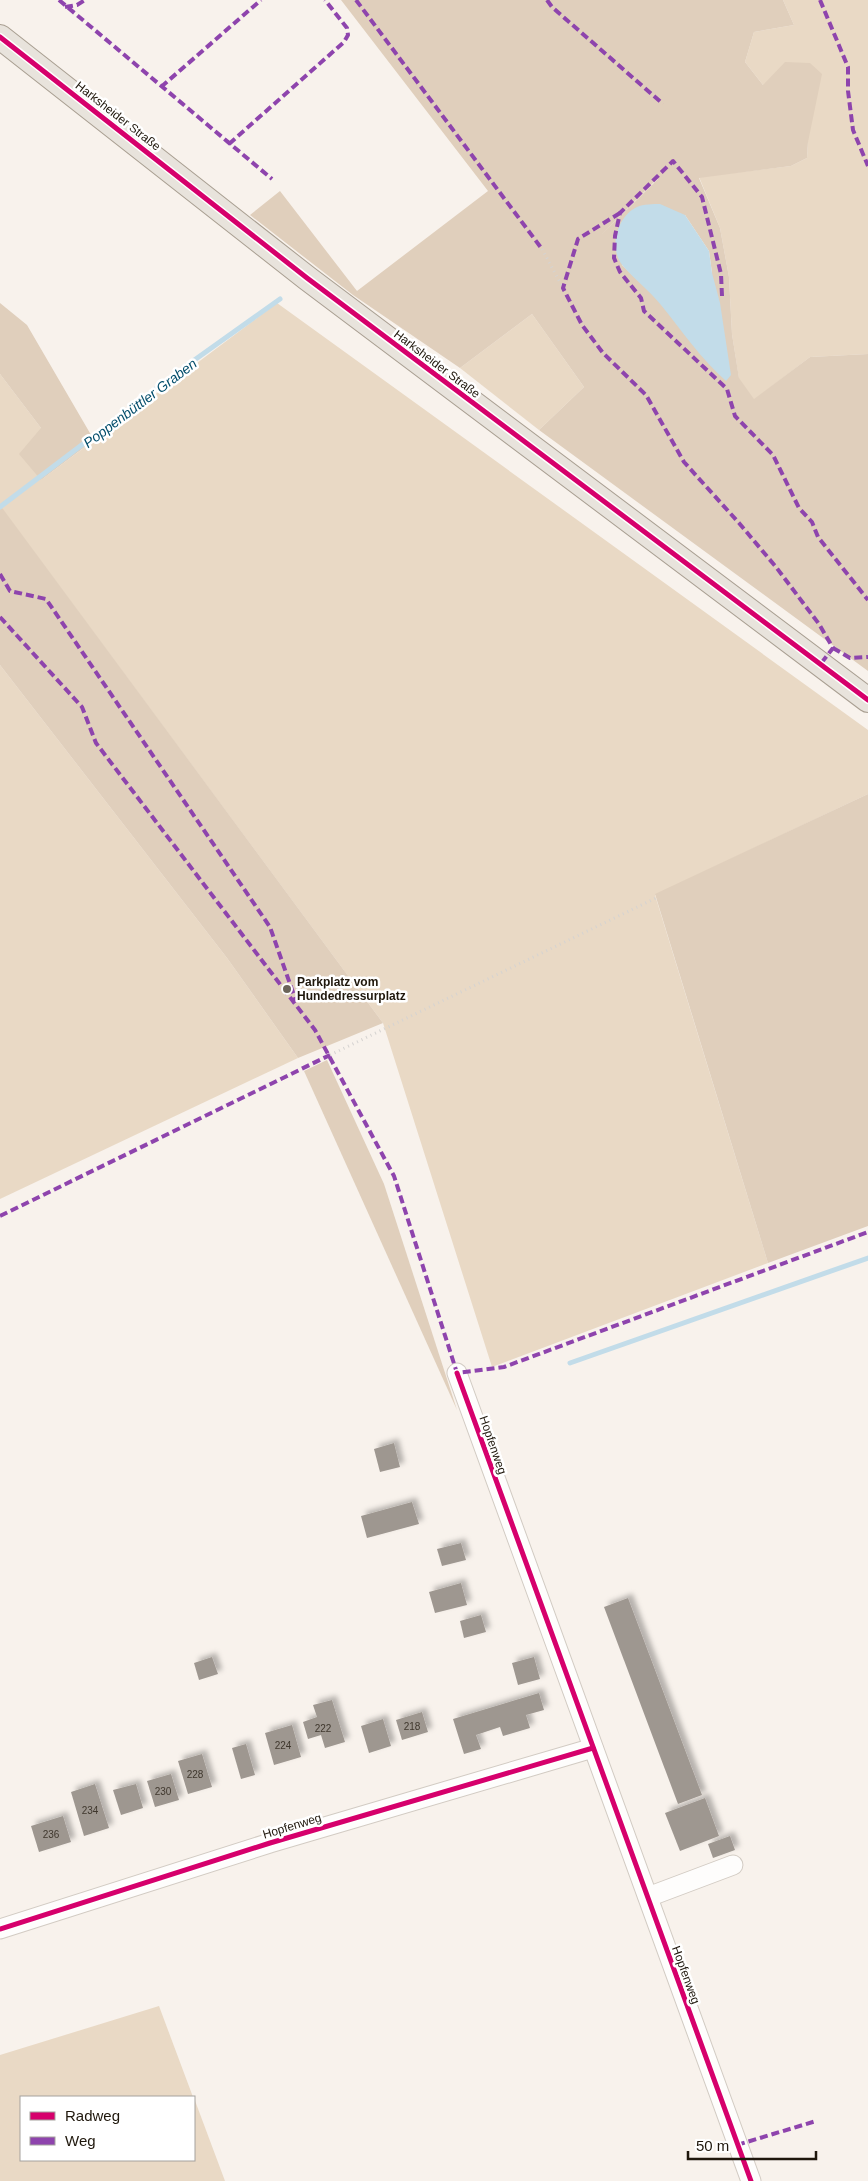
<svg xmlns="http://www.w3.org/2000/svg" width="868" height="2181" font-family="Arial,sans-serif">
<style>
.green{fill:#e9d9c5}
.forest{fill:#e0cfbc;fill-rule:evenodd}
.water{fill:#c2dce9}
.lines{fill:none;stroke-linecap:round;stroke-linejoin:round}
.stream{stroke:#c2dce9;stroke-width:5}
.building{fill:#9e9790;filter:url(#shadow)}
.minor-casing{stroke:#d2cbc3;stroke-width:21}
.major-casing{stroke:#a89e91;stroke-width:26}
.path{stroke:#d5d3d1;stroke-width:3;stroke-dasharray:1 4;stroke-linecap:butt}
.minor{stroke:#fefdfc;stroke-width:19}
.major{stroke:#e8e3dc;stroke-width:24}
.quiet{stroke:#8e44ad;stroke-width:4;stroke-dasharray:8 4;stroke-linecap:butt}
.cycleway-casing{stroke:#fff;stroke-width:8}
.cycleway{stroke:#d6006c;stroke-width:5}
.poi-dot{fill:#6b645a;stroke:#fff;stroke-width:2}
.labels{text-anchor:middle;stroke-width:5;stroke-linejoin:round;paint-order:stroke}
.number-label{font-size:10px;fill:#3f372d}
.street-label{font-size:12px;fill:#1f170c;stroke:#fff}
.poi-label{font-size:12px;font-weight:bold;fill:#1f170c;stroke:#fff;text-anchor:start}
.water-label{font-size:14px;font-style:italic;fill:#034d6b;stroke:#fff}
</style>
<defs>
<filter id="shadow"><feDropShadow dx="4.5" dy="-4.5" stdDeviation="2.5" flood-color="#0004"/></filter>
</defs>
<rect width="100%" height="100%" fill="#f8f2ec"/>
<g class="green">
<polygon points="783,0 868,0 868,354 810,357 754,400 739,379 732,334 729,277 720,228 699,177 791,166 807,158 808,142 745,62 754,32 794,25"/>
<polygon points="277,303 868,730 868,794 655,895 768,1263 492,1367 383,1023 0,506 0,374 41,428 41,480"/>
<polygon points="532,314 584,387 539,430 460,368"/>
<polygon points="0,665 227,958 298,1058 0,1199"/>
<polygon points="159,2006 193,2097 21,2097 21,2160 194,2160 194,2098 225,2181 0,2181 0,2055"/>
</g>
<g class="forest">
<path d="M341,0H783L794,25L754,32L745,62L763,85L785,62L810,63L822,74L808,142L807,158L791,166L699,178L720,228L729,277L732,334L739,378L754,399L810,357L868,354V671L539,430L584,387L532,314L460,368L353,295L250,215L280,191L357,291L488,191ZM658,178V179L602,234ZM685,215L709,251L712,273L652,294L622,265Z"/>
<polygon points="0,303 27,325 94,440 41,480 19,454 41,428 0,374"/>
<polygon points="0,506 3,509 383,1023 298,1058 227,958 0,665"/>
<polygon points="868,794 868,1226 768,1263 655,894"/>
<polygon points="327,1060 384,1184 457,1410 304,1071"/>
</g>
<path class="water" d="M660,204L685,215L709,251L712,273L720,303L731,375L726,381C701,359 682,331 661,305C650,291 635,280 623,266C608,249 617,216 637,207C643,204 654,204 660,204Z"/>
<g class="lines">
<g class="stream">
<polyline points="0,507 186,366 280,299"/>
<polyline points="570,1363 868,1258"/>
</g>
</g>
<g class="building">
<polygon points="394,1443 400,1467 380,1472 374,1449"/>
<polygon points="412,1502 419,1524 367,1538 361,1516"/>
<polygon points="461,1543 466,1560 442,1566 437,1549"/>
<polygon points="461,1583 467,1605 435,1613 429,1592"/>
<polygon points="628,1598 702,1795 678,1804 604,1607"/>
<polygon points="481,1615 486,1632 464,1638 460,1621"/>
<polygon points="212,1657 218,1674 199,1680 194,1663"/>
<polygon points="534,1657 540,1679 518,1685 512,1663"/>
<polygon points="539,1693 544,1710 526,1715 530,1728 503,1736 500,1727 476,1735 481,1749 464,1754 453,1719"/>
<polygon points="332,1700 345,1742 325,1748 321,1735 308,1739 303,1722 317,1717 313,1705"/>
<polygon points="422,1712 428,1732 402,1740 396,1720"/>
<polygon points="383,1719 391,1746 369,1753 361,1726"/>
<polygon points="292,1725 301,1757 274,1765 265,1733"/>
<polygon points="246,1744 255,1775 241,1779 232,1748"/>
<polygon points="202,1754 212,1787 188,1794 178,1761"/>
<polygon points="171,1774 179,1800 155,1807 147,1781"/>
<polygon points="95,1784 109,1828 84,1836 71,1792"/>
<polygon points="136,1784 143,1808 121,1815 113,1790"/>
<polygon points="705,1798 719,1836 680,1851 665,1813"/>
<polygon points="63,1816 71,1842 39,1852 31,1826"/>
<polygon points="730,1836 735,1850 713,1858 708,1844"/>
</g>
<g class="lines">
<defs>
<g id="minor">
<polyline points="457,1373 751,2181"/>
<polyline points="648,1897 733,1865"/>
<polyline points="0,1929 270,1843 593,1748"/>
</g>
<polyline id="major" points="0,37 307,278 868,700"/>
</defs>
<use href="#minor" class="minor-casing"/>
<use href="#major" class="major-casing"/>
<g class="path">
<polyline points="542,249 563,288"/>
<polyline points="330,1055 656,898"/>
</g>
<use href="#minor" class="minor"/>
<use href="#major" class="major"/>
<g class="quiet">
<polyline points="59,0 272,179"/>
<polyline points="356,0 542,249"/>
<polyline points="547,0 552,7 663,104"/>
<polyline points="820,0 848,67 848,91 853,130 868,166"/>
<polyline points="65,7 77,5 85,0"/>
<polyline points="161,87 261,0"/>
<polyline points="229,144 344,42 348,35 347,28 325,0"/>
<polyline points="620,213 578,239 563,288 582,325 603,353 646,395 684,462 739,523 776,567 819,624 833,648 819,666"/>
<polyline points="722,296 721,274 702,197 673,161 620,213 615,236 614,258 620,272 641,298 644,311 727,389 735,416 773,455 799,508 812,522 818,537 868,600"/>
<polyline points="0,574 10,591 46,599 270,927 296,1001"/>
<polyline points="0,617 82,707 96,743 315,1030 394,1176 457,1373 504,1367 868,1232"/>
<polyline points="833,648 850,658 868,657"/>
<polyline points="0,1216 330,1055"/>
<polyline points="737,2145 816,2121"/>
</g>
<defs>
<g id="cycleway">
<polyline points="0,37 307,278 868,700"/>
<polyline points="457,1373 751,2181"/>
<polyline points="0,1929 270,1843 593,1748"/>
</g>
</defs>
<use href="#cycleway" class="cycleway-casing"/>
<use href="#cycleway" class="cycleway"/>
</g>
<circle class="poi-dot" cx="287" cy="989" r="5"/>
<g class="labels">
<g class="number-label">
<text x="412" y="1730">218</text>
<text x="323" y="1732">222</text>
<text x="283" y="1749">224</text>
<text x="195" y="1778">228</text>
<text x="163" y="1795">230</text>
<text x="90" y="1814">234</text>
<text x="51" y="1838">236</text>
</g>
<g class="street-label">
<text transform="translate(118 116) rotate(38)" y="4">Harksheider Straße</text>
<text transform="translate(437 364) rotate(37)" y="4">Harksheider Straße</text>
<text transform="translate(493 1445) rotate(71)" y="4">Hopfenweg</text>
<text transform="translate(292 1826) rotate(-17)" y="4">Hopfenweg</text>
<text transform="translate(686 1975) rotate(70)" y="4">Hopfenweg</text>
</g>
<g class="poi-label">
<text x="297" y="986">Parkplatz vom<tspan x="297" dy="14">Hundedressurplatz</tspan></text>
</g>
<g class="water-label">
<text transform="translate(140 403) rotate(-37)" y="5">Poppenbüttler Graben</text>
</g>
</g>
<rect x="20" y="2096" width="175" height="65" fill="#ffffff" stroke="#a5a29e"/>
<rect x="30" y="2112" width="25" height="8" fill="#d6006c" stroke="#a5a29e"/>
<text x="65" y="2121" font-size="15" fill="#1f170c">Radweg</text>
<rect x="30" y="2137" width="25" height="8" fill="#8e44ad" stroke="#a5a29e"/>
<text x="65" y="2146" font-size="15" fill="#1f170c">Weg</text>
<path d="M688 2151v8h128v-8" fill="none" stroke="#1f170c" stroke-width="2.5"/>
<text x="696" y="2151" font-size="15" fill="#1f170c" stroke="#ffffff" stroke-width="4" paint-order="stroke">50 m</text>
</svg>
